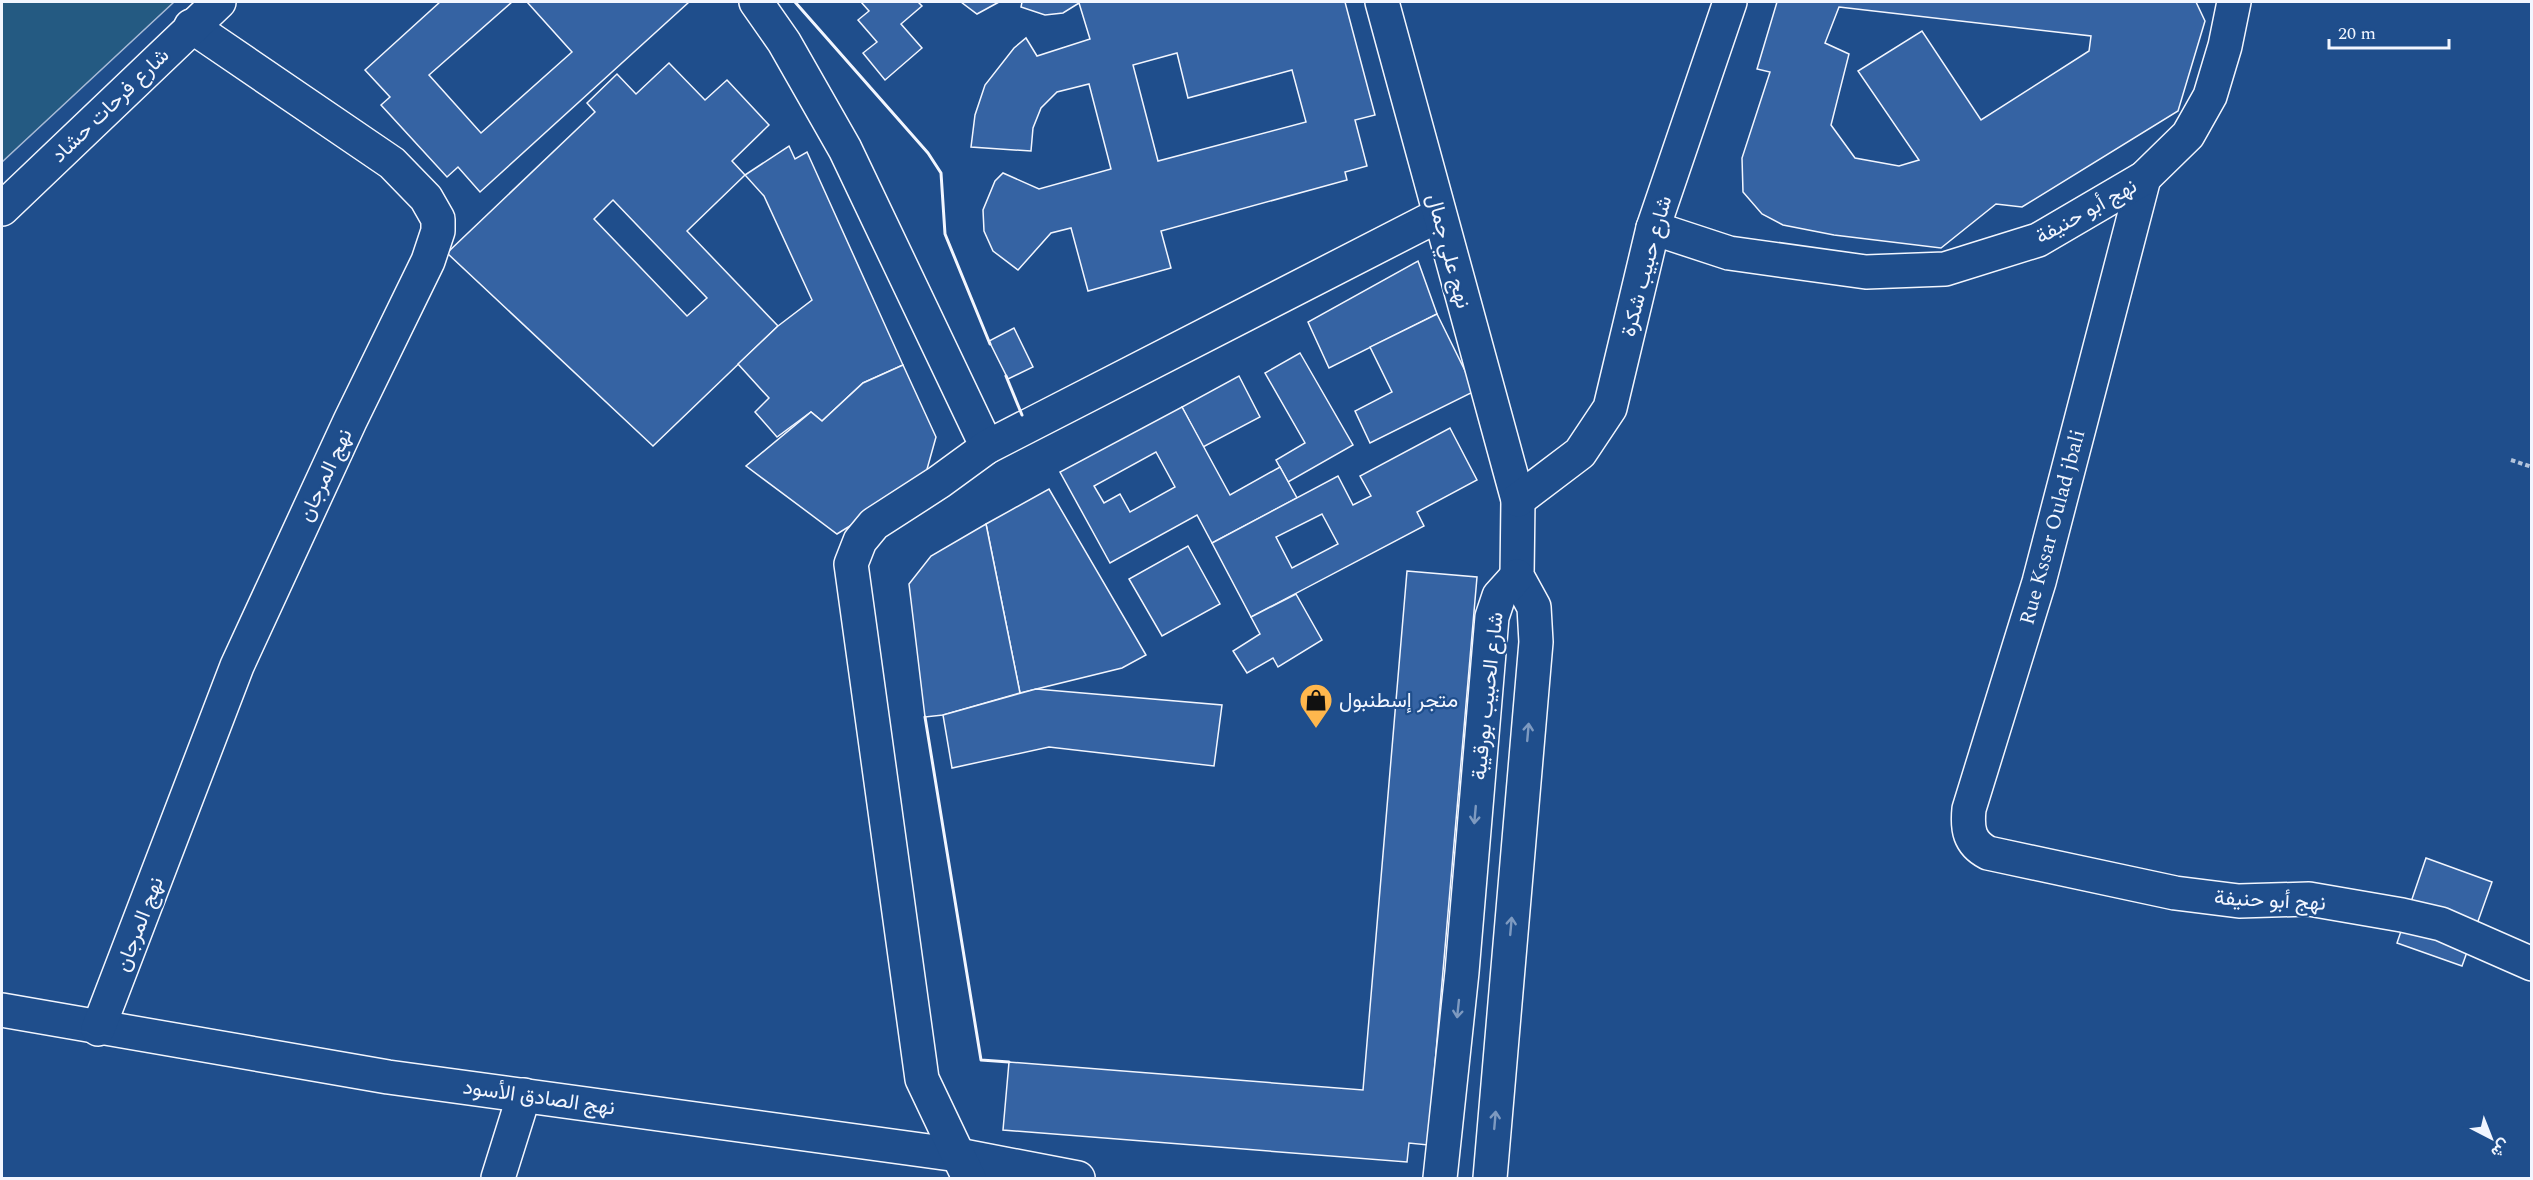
<svg xmlns="http://www.w3.org/2000/svg" width="2533" height="1180" font-family="Spectral,Vazirmatn,serif">
<style>
.green{fill:#245a82;stroke:#a8bbd7;stroke-width:1.5}
.building{fill:#3563a3;stroke:#f2f6ff;stroke-width:1.5;fill-rule:evenodd}
.lines{fill:none;stroke-linecap:round;stroke-linejoin:round}
.street-casing{stroke:#f2f6ff;stroke-width:36}
.secondary-casing{stroke:#f2f6ff;stroke-width:36}
.primary-casing{stroke:#f2f6ff;stroke-width:36}
.path{stroke:#b3c4dc;stroke-width:4;stroke-dasharray:4.5 3;stroke-linecap:butt}
.street{stroke:#1f4e8c;stroke-width:33}
.secondary{stroke:#1f4e8c;stroke-width:33}
.primary{stroke:#1f4e8c;stroke-width:33}
.wall{stroke:#f2f6ff;stroke-width:3}
.oneway{stroke:#7e9ac0}
.labels{text-anchor:middle;stroke-width:4.5;stroke-linejoin:round;paint-order:stroke}
.street-label{font-size:21px;fill:#f2f6ff;stroke:#1f4e8c}
.poi-label{font-size:21px;fill:#f2f6ff;stroke:#1f4e8c;text-anchor:start}
</style>
<rect width="100%" height="100%" fill="#1f4e8c"/>
<polygon class="green" points="2,2 174,2 2,162"/>
<g class="building">
<polygon points="440,2 512,2 429,75 481,133 572,52 527,2 689,2 480,192 458,167 447,177 381,105 390,97 365,70"/>
<polygon points="861,2 918,2 922,6 901,24 922,48 885,80 863,53 877,42 858,20 869,11"/>
<polygon points="961,2 999,2 977,14"/>
<path d="M1022,2H1345L1375,115L1355,120L1367,166L1345,172L1347,180L1161,231L1171,268L1088,291L1071,228L1051,233L1018,270L993,251L984,231L983,210L995,181L1003,173L1039,189L1111,169L1089,84L1057,92L1041,108L1033,128L1031,151L971,147L975,115L985,85L1014,48L1026,38L1037,56L1090,39L1079,3L1063,13L1045,15L1021,7ZM1177,53L1188,98L1292,70L1306,122L1158,161L1133,65Z"/>
<path d="M1777,2H2196L2205,21L2178,111L2022,207L1996,204L1941,248L1834,235L1783,225L1762,214L1743,192L1742,158L1770,72L1757,69ZM1839,7L2091,36L2089,51L1981,120L1922,31L1858,71L1919,160L1899,166L1855,158L1831,125L1849,54L1825,43Z"/>
<path d="M669,63L705,100L727,80L769,125L732,161L745,175L687,231L778,326L653,446L447,253L595,112L587,103L617,74L636,94ZM613,200L707,298L687,316L594,219Z"/>
<polygon points="789,146 795,159 807,152 903,365 863,383 822,421 811,412 777,437 755,412 769,398 738,364 778,326 812,300 764,196 745,175"/>
<polygon points="1418,261 1437,314 1329,368 1308,322"/>
<polygon points="1437,314 1475,391 1370,443 1355,411 1392,392 1370,347"/>
<polygon points="1014,328 1033,367 1008,379 989,341"/>
<polygon points="1300,353 1353,445 1288,482 1276,460 1305,443 1265,373"/>
<polygon points="903,365 936,437 924,480 837,534 746,466 811,412 822,421 863,383"/>
<polygon points="1239,376 1260,417 1203,447 1182,407"/>
<path d="M1182,407L1230,495L1280,467L1297,498L1212,543L1197,515L1110,563L1060,472ZM1156,452L1175,487L1130,512L1120,494L1104,503L1094,486Z"/>
<path d="M1450,428L1477,480L1417,512L1424,526L1251,617L1212,543L1338,476L1353,505L1371,496L1360,476ZM1322,514L1338,544L1292,568L1276,537Z"/>
<polygon points="1049,489 1146,655 1122,668 1020,693 986,524"/>
<polygon points="986,524 1020,693 943,715 925,717 909,584 931,556"/>
<polygon points="1188,546 1220,604 1162,636 1129,579"/>
<polygon points="1407,571 1477,577 1428,1145 1409,1143 1407,1162 1003,1130 1009,1062 1363,1090"/>
<polygon points="1296,594 1322,640 1278,667 1273,658 1247,673 1233,651 1260,634 1251,617"/>
<polygon points="1036,689 1222,705 1214,766 1049,747 952,768 943,715"/>
<polygon points="2426,858 2492,882 2462,966 2397,943"/>
</g>
<g class="lines">
<defs>
<g id="street">
<polyline points="756,2 784,42 845,149 987,447"/>
<path d="M2144,178L2039,582L1969,809C1967,829 1969,843 1988,853L2175,893L2239,901L2309,899L2402,915L2441,924L2532,964"/>
<polyline points="1653,228 1729,253 1866,272 1945,269 2038,240 2144,178 2188,135 2210,96 2225,46 2234,2"/>
<polyline points="2,1010 388,1077 958,1155 1078,1178"/>
<polyline points="98,1029 237,666 350,421 428,261 438,231 438,219 426,198 392,163 191,26"/>
<polyline points="498,1178 524,1095"/>
<polyline points="969,1178 922,1079 851,564 860,541 874,524 939,482 987,447 1439,215"/>
</g>
<g id="secondary">
<polyline points="1382,2 1518,500 1517,576 1534,607 1536,642 1490,1178"/>
<polyline points="1518,500 1580,453 1610,408 1653,228 1730,2"/>
<polyline points="1440,1178 1462,972 1492,617 1499,596 1517,576"/>
</g>
<polyline id="primary" points="2,209 219,2"/>
</defs>
<use href="#street" class="street-casing"/>
<use href="#secondary" class="secondary-casing"/>
<use href="#primary" class="primary-casing"/>
<polyline class="path" points="2511,460 2532,467"/>
<use href="#street" class="street"/>
<use href="#secondary" class="secondary"/>
<use href="#primary" class="primary"/>
<g class="wall">
<polyline points="795,2 928,153 941,173 945,234 990,344"/>
<polyline points="1006,376 1022,415"/>
<polyline points="925,717 981,1060 1009,1062"/>
</g>
</g>
<defs><path id="oneway-shaft" d="M-6 0H5M1.5-3L5.5 0L1.5 3" fill="none" stroke-width="1.6" stroke-linecap="round" stroke-linejoin="round" transform="scale(1.5)"/></defs>
<g class="oneway">
<use href="#oneway-shaft" transform="translate(1528 732) rotate(-85)"/>
<use href="#oneway-shaft" transform="translate(1475 815) rotate(95)"/>
<use href="#oneway-shaft" transform="translate(1511 926) rotate(-85)"/>
<use href="#oneway-shaft" transform="translate(1458 1009) rotate(96)"/>
<use href="#oneway-shaft" transform="translate(1495 1120) rotate(-85)"/>
</g>
<defs>
<symbol id="shop-pin" viewBox="-11 -11 22 30"><path d="M0 17L-7.5 6A9.5 9.5 0 1 1 7.5 6Z" fill="#ffb74d" stroke="#1f4e8c"/><path d="M-5-2.5h2.3a2.7 3.5 0 0 1 5.4 0H5L5.5 6h-11ZM-1.5-2.5h3a1.5 2.3 0 0 0-3 0Z" fill="#111"/></symbol>
</defs>
<g fill-rule="evenodd">
<use href="#shop-pin" x="1297" y="681" width="38" height="52"/>
</g>
<g class="labels">
<g class="street-label">
<text transform="translate(110 105) rotate(-44)" y="7">شارع فرحات حشاد</text>
<text transform="translate(2086 211) rotate(-29)" y="7">نهج أبو حنيفة</text>
<text transform="translate(1449 251) rotate(75)" y="7">نهج علي جمال</text>
<text transform="translate(1646 266) rotate(-75)" y="7">شارع حبيب شكرة</text>
<text transform="translate(325 475) rotate(-65)" y="7">نهج المرجان</text>
<text transform="translate(2052 527) rotate(-75)" y="7">Rue Kssar Oulad jbali</text>
<text transform="translate(1487 696) rotate(-84)" y="7">شارع الحبيب بورقيبة</text>
<text transform="translate(2270 900) rotate(3)" y="7">نهج أبو حنيفة</text>
<text transform="translate(139 924) rotate(-69)" y="7">نهج المرجان</text>
<text transform="translate(539 1097) rotate(8)" y="7">نهج الصادق الأسود</text>
</g>
<g class="poi-label">
<text x="1339" y="707">متجر إسطنبول</text>
</g>
</g>
<rect width="2533" height="1180" fill="none" stroke="#f2f6ff" stroke-width="6"/>
<g transform="translate(2491 1138) rotate(138)" stroke="#1f4e8c" stroke-width="4.5" paint-order="stroke">
<path d="M0-4.5L10 22L0 15L-10 22Z" fill="#f2f6ff"/>
<text y="-9" font-size="16" font-weight="bold" text-anchor="middle" fill="#f2f6ff">ش</text>
</g>
<path d="M2329 39v9h120v-9" fill="none" stroke="#f2f6ff" stroke-width="3"/>
<text x="2338" y="39" font-size="18" fill="#f2f6ff" stroke="#1f4e8c" stroke-width="4.5" paint-order="stroke">20 m</text>
</svg>
